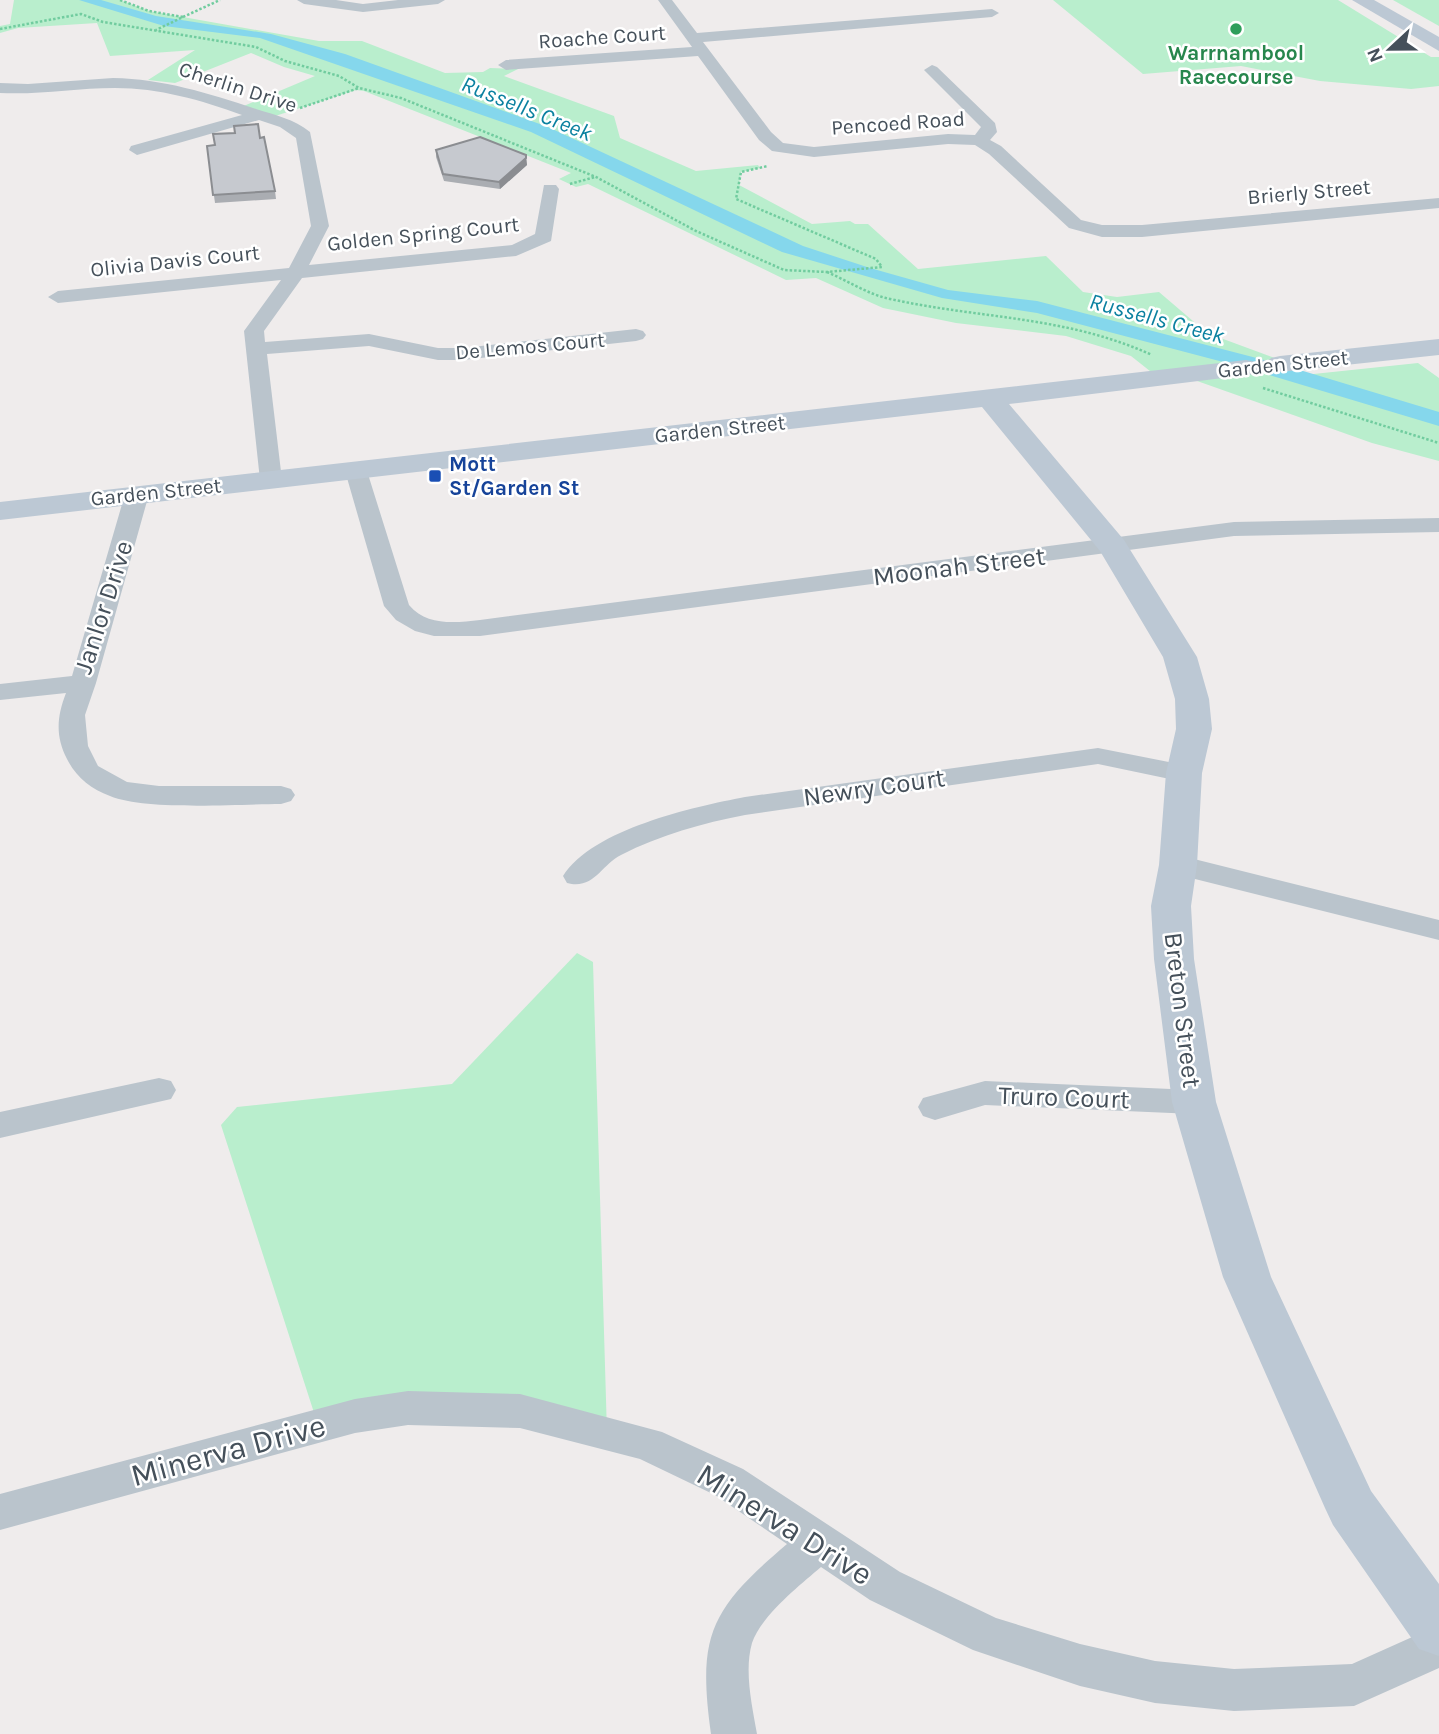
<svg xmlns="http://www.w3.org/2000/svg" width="1439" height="1734" font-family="Karla,sans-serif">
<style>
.green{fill:#b9eecd}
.water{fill:#85d7ec}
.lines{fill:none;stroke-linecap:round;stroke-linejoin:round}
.path{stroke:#71cc9f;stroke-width:2.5;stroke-dasharray:2.5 2;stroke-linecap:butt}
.street{fill:#bac4cc;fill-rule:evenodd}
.secondary{fill:#bcc8d4;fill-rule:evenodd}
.wall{fill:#aaadb2}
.shaded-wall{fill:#8b8d91}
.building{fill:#c6c9cf;stroke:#8b8d91;stroke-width:2}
.leisure-dot{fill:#2e9e5b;stroke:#fff;stroke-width:2.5}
.transit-dot{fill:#1a4fb4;stroke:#fff;stroke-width:2.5}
.labels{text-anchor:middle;stroke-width:5;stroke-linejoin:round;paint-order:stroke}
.far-street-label{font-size:21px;fill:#45505a;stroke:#fff}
.far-leisure-label{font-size:21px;font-weight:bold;fill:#27864d;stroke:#fff}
.far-transit-label{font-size:21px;font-weight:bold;fill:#164399;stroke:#fff;text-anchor:start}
.far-water-label{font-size:23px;font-style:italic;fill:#0b81a0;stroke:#fff}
.street-label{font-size:26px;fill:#45505a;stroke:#fff}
.near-street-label{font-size:32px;fill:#45505a;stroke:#fff}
</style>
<rect width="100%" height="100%" fill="#efecec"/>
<g class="green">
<polygon points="14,0 120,0 149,11 319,41 362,41 445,73 483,72 490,68 518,69 504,76 614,116 620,138 696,171 758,165 760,168 741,172 739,185 812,224 850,221 855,224 868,224 918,269 1046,256 1083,292 1117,297 1159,292 1207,333 1288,363 1304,375 1418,363 1439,378 1439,461 1372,443 1183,376 1160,379 1131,356 1066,336 956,323 883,308 816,278 786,280 588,184 576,187 559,179 571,173 364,91 356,90 269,118 239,108 315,76 284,67 251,53 175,83 148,80 195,50 110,56 97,23 18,28 0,33 0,26 10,24"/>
<polygon points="1053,0 1338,0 1431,57 1439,57 1439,86 1411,89 1320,81 1241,66 1143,74"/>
<polygon points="1393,0 1439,0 1439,26"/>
<polygon points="577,953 593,962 607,1433 566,1422 318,1425 221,1125 237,1107 452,1084"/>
</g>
<polygon class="water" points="79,0 101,0 156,16 271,34 345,54 548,127 803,246 870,268 948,290 1037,301 1280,364 1439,412 1439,426 1246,368 1037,313 942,298 782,252 531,132 260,38 164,26"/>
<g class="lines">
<g class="path">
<polyline points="120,0 149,11 183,17 156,30"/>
<polyline points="183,17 220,0"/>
<polyline points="0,29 81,14 103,22 256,47 285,61 339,76 359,88 401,98 596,177 696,231 784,270 827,272 882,267 876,259 736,199 741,172 768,166"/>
<polyline points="300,108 359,88"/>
<polyline points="570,184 595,177"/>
<path d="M827,272C846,280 866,293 886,298C977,319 1064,315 1152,355"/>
<polyline points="1263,388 1439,443"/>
</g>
<g class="street">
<polygon points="297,0 336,0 363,4 398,0 445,0 438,4 363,12 304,4"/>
<polygon points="658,0 672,0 697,33 992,9 999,13 992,17 703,42 771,132 783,143 814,147 948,134 975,135 981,127 924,70 932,65 937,67 995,123 997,132 990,140 1001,146 1081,220 1102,225 1142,225 1439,198 1439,208 1142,237 1102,237 1069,228 989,154 975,145 948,144 814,157 772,151 759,140 698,56 506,70 498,65 506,60 692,47"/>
<path d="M113,78C163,79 208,93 256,109C275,115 294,119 310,132L329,226L309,265L512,245L535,234L544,185H556L559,189L551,241L516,256L302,278L264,331L265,342L369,334L438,348H463L636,329L643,331L646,335L643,339L636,341L463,360H438L369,346L267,354L282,480L279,485H263L260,480L244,331L281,280L58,303L48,297L58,291L289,268L311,226L296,138L280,127L259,120L137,155L129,150L131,146L242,115C201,100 159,88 115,88C76,88 39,95 0,93V83L28,84Z"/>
<polygon points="1280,358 1287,360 1290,364 1287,368 1246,374 1239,372 1236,368 1239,364"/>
<path d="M356,464L364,466L367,471L409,605C427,626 454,623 480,620L1234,522L1439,518V532L1234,536L480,636H434L415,631L396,620L384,606L345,471L348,466Z"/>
<path d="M137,487L145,489L149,494L96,683L85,715L88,746L98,766L127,782L159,786H281L291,789L295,795L291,801L281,804C239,804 147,811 110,796C91,789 76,777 67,759C55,736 57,716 66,693L0,700V684L72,676L125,494L129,489Z"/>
<path d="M1098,748L1194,767L1198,773L1194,779L1184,782L1098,764L745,815C703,823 660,835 621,855C601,865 594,890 567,883L563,876C593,829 693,807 745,797Z"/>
<polygon points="1178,855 1439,920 1439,940 1167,872 1163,865 1167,858"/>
<polygon points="159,1078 171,1081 176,1090 171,1099 0,1138 0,1112"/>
<polygon points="985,1081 1194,1090 1206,1093 1211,1102 1206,1111 1194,1114 985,1105 935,1120 923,1116 918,1107 923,1098"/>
<path d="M408,1391L520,1394L662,1432L743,1469L900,1572L996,1618L1080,1644L1155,1661L1234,1669L1352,1664L1439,1625V1668L1354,1706L1234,1711L1155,1703L1080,1686L973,1650L870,1600L821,1567C800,1585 761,1616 752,1643C744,1671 752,1705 757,1734H711C697,1634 711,1609 787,1544L715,1495L640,1459L520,1428L408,1425L355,1433L0,1530V1494L355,1399Z"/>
</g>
<g class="secondary">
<polygon points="1352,0 1374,0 1439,37 1439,51"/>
<polygon points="1439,339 1439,355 1280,372 1271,370 1267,364 1271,358 1280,356"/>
<polygon points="1246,360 1256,362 1259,368 1256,374 1009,404 1124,540 1197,657 1209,699 1212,729 1202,773 1197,865 1191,906 1194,959 1216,1102 1271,1277 1371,1491 1439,1584 1439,1656 1419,1649 1333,1525 1325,1508 1223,1277 1172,1102 1154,959 1151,906 1159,865 1166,773 1176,729 1175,699 1163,657 1100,551 982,407 0,520 0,502"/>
</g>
</g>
<g class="wall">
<polygon points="207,146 275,191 276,199 215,203"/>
<polygon points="436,150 526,155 527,165 500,189 444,181 436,157"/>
</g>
<polygon class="shaded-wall" points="526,158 527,165 500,189 499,182"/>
<g class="building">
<polygon points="258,124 260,138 264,137 275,191 213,195 207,146 215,145 213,134 235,133 234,126"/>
<polygon points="480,137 526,155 526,158 499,182 443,174 436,150"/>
</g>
<circle class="leisure-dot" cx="1236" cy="29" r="7"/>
<rect class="transit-dot" x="428" y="469" width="14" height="14" rx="3.5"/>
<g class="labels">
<g class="far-street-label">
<text transform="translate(602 37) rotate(-4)" y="7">Roache Court</text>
<text transform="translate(238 87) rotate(18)" y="7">Cherlin Drive</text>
<text transform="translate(898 123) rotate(-4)" y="7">Pencoed Road</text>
<text transform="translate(1309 192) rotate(-5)" y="7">Brierly Street</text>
<text transform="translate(423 234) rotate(-6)" y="7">Golden Spring Court</text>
<text transform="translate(175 261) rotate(-6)" y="7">Olivia Davis Court</text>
<text transform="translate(530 346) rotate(-5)" y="7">De Lemos Court</text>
<text transform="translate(1283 364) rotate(-6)" y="7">Garden Street</text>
<text transform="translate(720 429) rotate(-6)" y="7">Garden Street</text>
<text transform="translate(156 492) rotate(-6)" y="7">Garden Street</text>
</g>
<g class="far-leisure-label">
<text x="1236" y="60">Warrnambool<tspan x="1236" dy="24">Racecourse</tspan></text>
</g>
<g class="far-transit-label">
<text x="449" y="471">Mott<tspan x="449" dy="24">St/Garden St</tspan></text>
</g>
<g class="far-water-label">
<text transform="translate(527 108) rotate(22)" y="8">Russells Creek</text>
<text transform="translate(1157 318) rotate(15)" y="8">Russells Creek</text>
</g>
<g class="street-label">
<text transform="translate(959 566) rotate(-7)" y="9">Moonah Street</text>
<text transform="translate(103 607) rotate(-72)" y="9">Janlor Drive</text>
<text transform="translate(874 787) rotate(-8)" y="9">Newry Court</text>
<text transform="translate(1183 1010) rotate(83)" y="9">Breton Street</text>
<text transform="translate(1064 1097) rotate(2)" y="9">Truro Court</text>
</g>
<g class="near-street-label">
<text transform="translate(228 1450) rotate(-15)" y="11">Minerva Drive</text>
<text transform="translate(785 1524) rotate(32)" y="11">Minerva Drive</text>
</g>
</g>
<g transform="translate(1390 49) rotate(248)" stroke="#ffffff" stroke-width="5" paint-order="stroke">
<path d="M0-5L12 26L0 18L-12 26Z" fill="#45505a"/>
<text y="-10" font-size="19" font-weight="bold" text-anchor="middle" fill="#45505a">N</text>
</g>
</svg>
